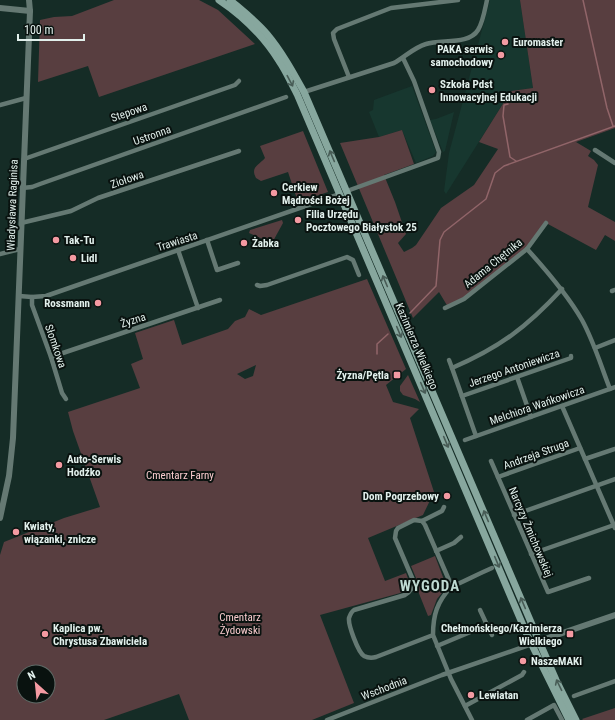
<svg xmlns="http://www.w3.org/2000/svg" width="615" height="720" font-family="'Roboto Condensed',sans-serif">
<style>
.built{fill:#17372f}
.green{fill:#583e40;fill-rule:evenodd}
.lines{fill:none;stroke-linecap:round;stroke-linejoin:round}
.stream{stroke:#916569;stroke-width:1.5}
.minor{stroke:#657973;stroke-width:4.5}
.tertiary{stroke:#657973;stroke-width:6}
.secondary{stroke:#87a79e;stroke-width:7}
.oneway{stroke:#485c56}
.poi-dot{fill:#f49aa2;stroke:#09120f;stroke-width:1.5}
.labels{text-anchor:middle;stroke-width:4;stroke-linejoin:round;paint-order:stroke}
.poi-label{font-size:11px;font-weight:bold;fill:#e2f0ec;stroke:#09120f;text-anchor:start}
.street-label{font-size:11px;fill:#e2f0ec;stroke:#09120f}
.park-label{font-size:11px;fill:#facccf;stroke:#09120f}
.district-label{font-size:15px;font-weight:bold;letter-spacing:1px;fill:#bed9d1;stroke:#09120f}
</style>
<rect width="100%" height="100%" fill="#152c26"/>
<g class="built">
<polygon points="490,0 520,0 533,88 511,91 446,194 444,191 449,153"/>
<polygon points="412,86 436,152 433,156 416,163 402,130 379,137 369,112 373,110 374,100"/>
<polygon points="454,112 445,151 443,152 430,120 436,119"/>
</g>
<g class="green">
<polygon points="114,0 199,0 218,10 255,44 99,97 88,66 38,82 40,20 54,17 72,16"/>
<polygon points="520,0 615,0 615,128 576,142 591,151 588,156 594,160 598,165 588,207 615,222 615,241 605,235 596,250 546,223 527,249 464,299 448,307 439,292 413,318 340,143 379,137 402,130 414,164 384,175 395,202 406,234 398,243 404,252 412,248 416,245 441,208 474,185 498,149 479,142 511,91 533,88"/>
<path d="M303,131L328,192L298,202L288,172L261,181L256,178C250,167 259,165 265,158L260,146Z"/>
<polygon points="282,220 283,223 272,243 249,233 250,230"/>
<path d="M367,279L406,369L386,385L393,402L419,409L410,418L434,492L423,515L368,538L385,581L406,573C409,580 410,586 404,592L320,615L354,703L312,720H189L179,694L104,720H0V555L4,542L64,518L100,507L73,431L68,412L140,388L131,364L143,359L135,333L174,320L182,345L228,329L235,321L245,317L249,309L261,315ZM256,365L253,376L245,379L237,374ZM24,672H48V696H24Z"/>
<polygon points="408,375 420,402 415,399 403,395 400,391 400,386"/>
<polygon points="435,556 446,585 445,589 437,599 431,615 428,616 416,586 416,578 411,566"/>
<polygon points="615,708 615,720 583,720 582,719"/>
</g>
<g class="lines">
<g class="stream">
<polyline points="583,0 607,108 613,126"/>
<polyline points="508,104 504,105 503,116 510,157 516,161"/>
<polyline points="410,313 436,286 440,240 444,232 486,199 495,173 504,166 615,126"/>
<polyline points="377,354 377,344 388,334"/>
</g>
<g class="minor">
<polyline points="349,77 334,39 333,33 337,29 391,8 458,0"/>
<path d="M304,92L394,63C405,57 413,48 426,44C441,39 469,45 478,30C483,22 485,9 487,0"/>
<polyline points="0,105 26,98"/>
<polyline points="595,150 615,163"/>
<polyline points="24,159 235,85 239,81"/>
<polyline points="22,188 32,187 40,184 286,97"/>
<polyline points="347,191 438,158 439,152 414,81 403,58"/>
<polyline points="21,223 71,211 98,198 239,151"/>
<polyline points="207,240 217,270 238,263"/>
<path d="M527,249C547,271 567,294 582,320C594,342 601,366 610,389"/>
<polyline points="178,250 198,308"/>
<polyline points="0,254 20,249"/>
<polyline points="257,285 260,286 267,285 347,257 353,260 359,275"/>
<polyline points="612,291 615,290"/>
<polyline points="19,296 32,297 46,296 340,194"/>
<polyline points="32,297 32,305 51,357 62,393 66,399"/>
<polyline points="445,308 464,299 527,249 546,223"/>
<polyline points="595,348 615,340"/>
<polyline points="51,357 220,300"/>
<polyline points="449,360 452,368"/>
<polyline points="517,377 531,417"/>
<polyline points="462,396 571,358 571,356"/>
<polyline points="562,406 615,528"/>
<path d="M476,436L452,368C499,348 527,327 562,289"/>
<polyline points="465,440 615,387"/>
<polyline points="585,459 615,449"/>
<polyline points="491,461 548,592 589,578"/>
<polyline points="498,477 580,448"/>
<polyline points="514,515 615,479"/>
<polyline points="422,521 442,511 444,507"/>
<polyline points="436,551 454,543 461,537"/>
<polyline points="531,554 614,525"/>
<path d="M451,587C465,581 478,574 492,568"/>
<polyline points="487,625 492,635"/>
<path d="M433,635C433,615 437,602 451,587L449,580L425,525L422,521L414,520L398,528L396,531L395,538L413,580C414,587 411,591 405,595L354,610C351,612 350,615 349,618C348,625 358,652 364,656C368,658 372,658 376,657L433,635L451,679L472,720"/>
<polyline points="437,646 487,625 480,610"/>
<polyline points="574,696 615,681"/>
<polyline points="465,706 522,675 524,672"/>
<polyline points="327,720 442,675 532,644"/>
<polyline points="527,720 554,705 562,720"/>
</g>
<g class="tertiary">
<polyline points="0,8 30,11"/>
<polyline points="0,518 9,476 13,438 30,11 29,0"/>
<polyline points="534,648 539,641 615,615"/>
</g>
<g class="secondary">
<path d="M219,0C243,16 264,37 279,61C286,71 291,83 297,94L528,637L569,720"/>
<path d="M230,0C243,11 256,21 267,34C282,52 293,72 304,92L542,648L556,680L576,720"/>
</g>
</g>
<defs><path id="oneway-shaft" d="M-6 0H5M1.5-3L5.5 0L1.5 3" fill="none" stroke-width="1.6" stroke-linecap="round" stroke-linejoin="round"/></defs>
<g class="oneway">
<use href="#oneway-shaft" transform="translate(290 81) rotate(62)"/>
<use href="#oneway-shaft" transform="translate(332 156) rotate(-113)"/>
<use href="#oneway-shaft" transform="translate(385 281) rotate(-113)"/>
<use href="#oneway-shaft" transform="translate(399 332) rotate(67)"/>
<use href="#oneway-shaft" transform="translate(423 388) rotate(67)"/>
<use href="#oneway-shaft" transform="translate(446 442) rotate(67)"/>
<use href="#oneway-shaft" transform="translate(486 516) rotate(-113)"/>
<use href="#oneway-shaft" transform="translate(497 562) rotate(67)"/>
<use href="#oneway-shaft" transform="translate(523 603) rotate(-113)"/>
<use href="#oneway-shaft" transform="translate(559 685) rotate(-116)"/>
</g>
<g class="poi-dot">
<circle cx="505" cy="42" r="4"/>
<circle cx="501" cy="55" r="4"/>
<circle cx="432" cy="90" r="4"/>
<circle cx="274" cy="193" r="4"/>
<circle cx="298" cy="220" r="4"/>
<circle cx="56" cy="240" r="4"/>
<circle cx="244" cy="243" r="4"/>
<circle cx="73" cy="258" r="4"/>
<circle cx="98" cy="303" r="4"/>
<rect x="393" y="371" width="8" height="8" rx="2"/>
<circle cx="59" cy="465" r="4"/>
<circle cx="447" cy="496" r="4"/>
<circle cx="16" cy="532" r="4"/>
<circle cx="45" cy="634" r="4"/>
<rect x="566" y="630" width="8" height="8" rx="2"/>
<circle cx="523" cy="661" r="4"/>
<circle cx="471" cy="695" r="4"/>
</g>
<g class="labels">
<g class="poi-label">
<text x="513" y="46">Euromaster</text>
<text x="493" y="53" text-anchor="end">PAKA serwis<tspan x="493" dy="13">samochodowy</tspan></text>
<text x="440" y="88">Szkoła Pdst<tspan x="440" dy="13">Innowacyjnej Edukacji</tspan></text>
<text x="282" y="191">Cerkiew<tspan x="282" dy="13">Mądrości Bożej</tspan></text>
<text x="306" y="218">Filia Urzędu<tspan x="306" dy="13">Pocztowego Białystok 25</tspan></text>
<text x="64" y="244">Tak-Tu</text>
<text x="252" y="247">Żabka</text>
<text x="81" y="262">Lidl</text>
<text x="90" y="307" text-anchor="end">Rossmann</text>
<text x="389" y="379" text-anchor="end">Żyzna/Pętla</text>
<text x="67" y="463">Auto-Serwis<tspan x="67" dy="13">Hodźko</tspan></text>
<text x="439" y="500" text-anchor="end">Dom Pogrzebowy</text>
<text x="24" y="530">Kwiaty,<tspan x="24" dy="13">wiązanki, znicze</tspan></text>
<text x="53" y="632">Kaplica pw.<tspan x="53" dy="13">Chrystusa Zbawiciela</tspan></text>
<text x="562" y="632" text-anchor="end">Chełmońskiego/Kazimierza<tspan x="562" dy="13">Wielkiego</tspan></text>
<text x="531" y="665">NaszeMAKi</text>
<text x="479" y="699">Lewiatan</text>
</g>
<g class="street-label">
<text transform="translate(129 112) rotate(-19)" y="4">Stepowa</text>
<text transform="translate(152 135) rotate(-19)" y="4">Ustronna</text>
<text transform="translate(127 179) rotate(-19)" y="4">Ziołowa</text>
<text transform="translate(12 205) rotate(-88)" y="4">Władysława Raginisa</text>
<text transform="translate(177 241) rotate(-18)" y="4">Trawiasta</text>
<text transform="translate(493 263) rotate(-39)" y="4">Adama Chętnika</text>
<text transform="translate(133 320) rotate(-18)" y="4">Żyzna</text>
<text transform="translate(56 346) rotate(71)" y="4">Słomkowa</text>
<text transform="translate(417 346) rotate(67)" y="4">Kazimierza Wielkiego</text>
<text transform="translate(514 368) rotate(-19)" y="4">Jerzego Antoniewicza</text>
<text transform="translate(537 405) rotate(-19)" y="4">Melchiora Wańkowicza</text>
<text transform="translate(536 454) rotate(-20)" y="4">Andrzeja Struga</text>
<text transform="translate(531 532) rotate(67)" y="4">Narcyzy Żmichowskiej</text>
<text transform="translate(384 688) rotate(-21)" y="4">Wschodnia</text>
</g>
<g class="park-label">
<text x="180" y="479">Cmentarz Farny</text>
<text x="240" y="621">Cmentarz<tspan x="240" dy="13">Żydowski</tspan></text>
</g>
<g class="district-label">
<text x="430" y="591">WYGODA</text>
</g>
</g>
<g transform="translate(36 684) rotate(333)"><circle r="19" fill="#09120f" stroke="#606b67"/>
<path d="M0-3L7 15L0 10L-7 15Z" fill="#f49aa2"/>
<text y="-6" font-size="11" font-weight="bold" text-anchor="middle" fill="#e2f0ec">N</text>
</g>
<path d="M18 34v6h66v-6" fill="none" stroke="#e2f0ec" stroke-width="2"/>
<text x="24" y="34" font-size="12" fill="#e2f0ec" stroke="#09120f" stroke-width="3" paint-order="stroke">100 m</text>
</svg>
